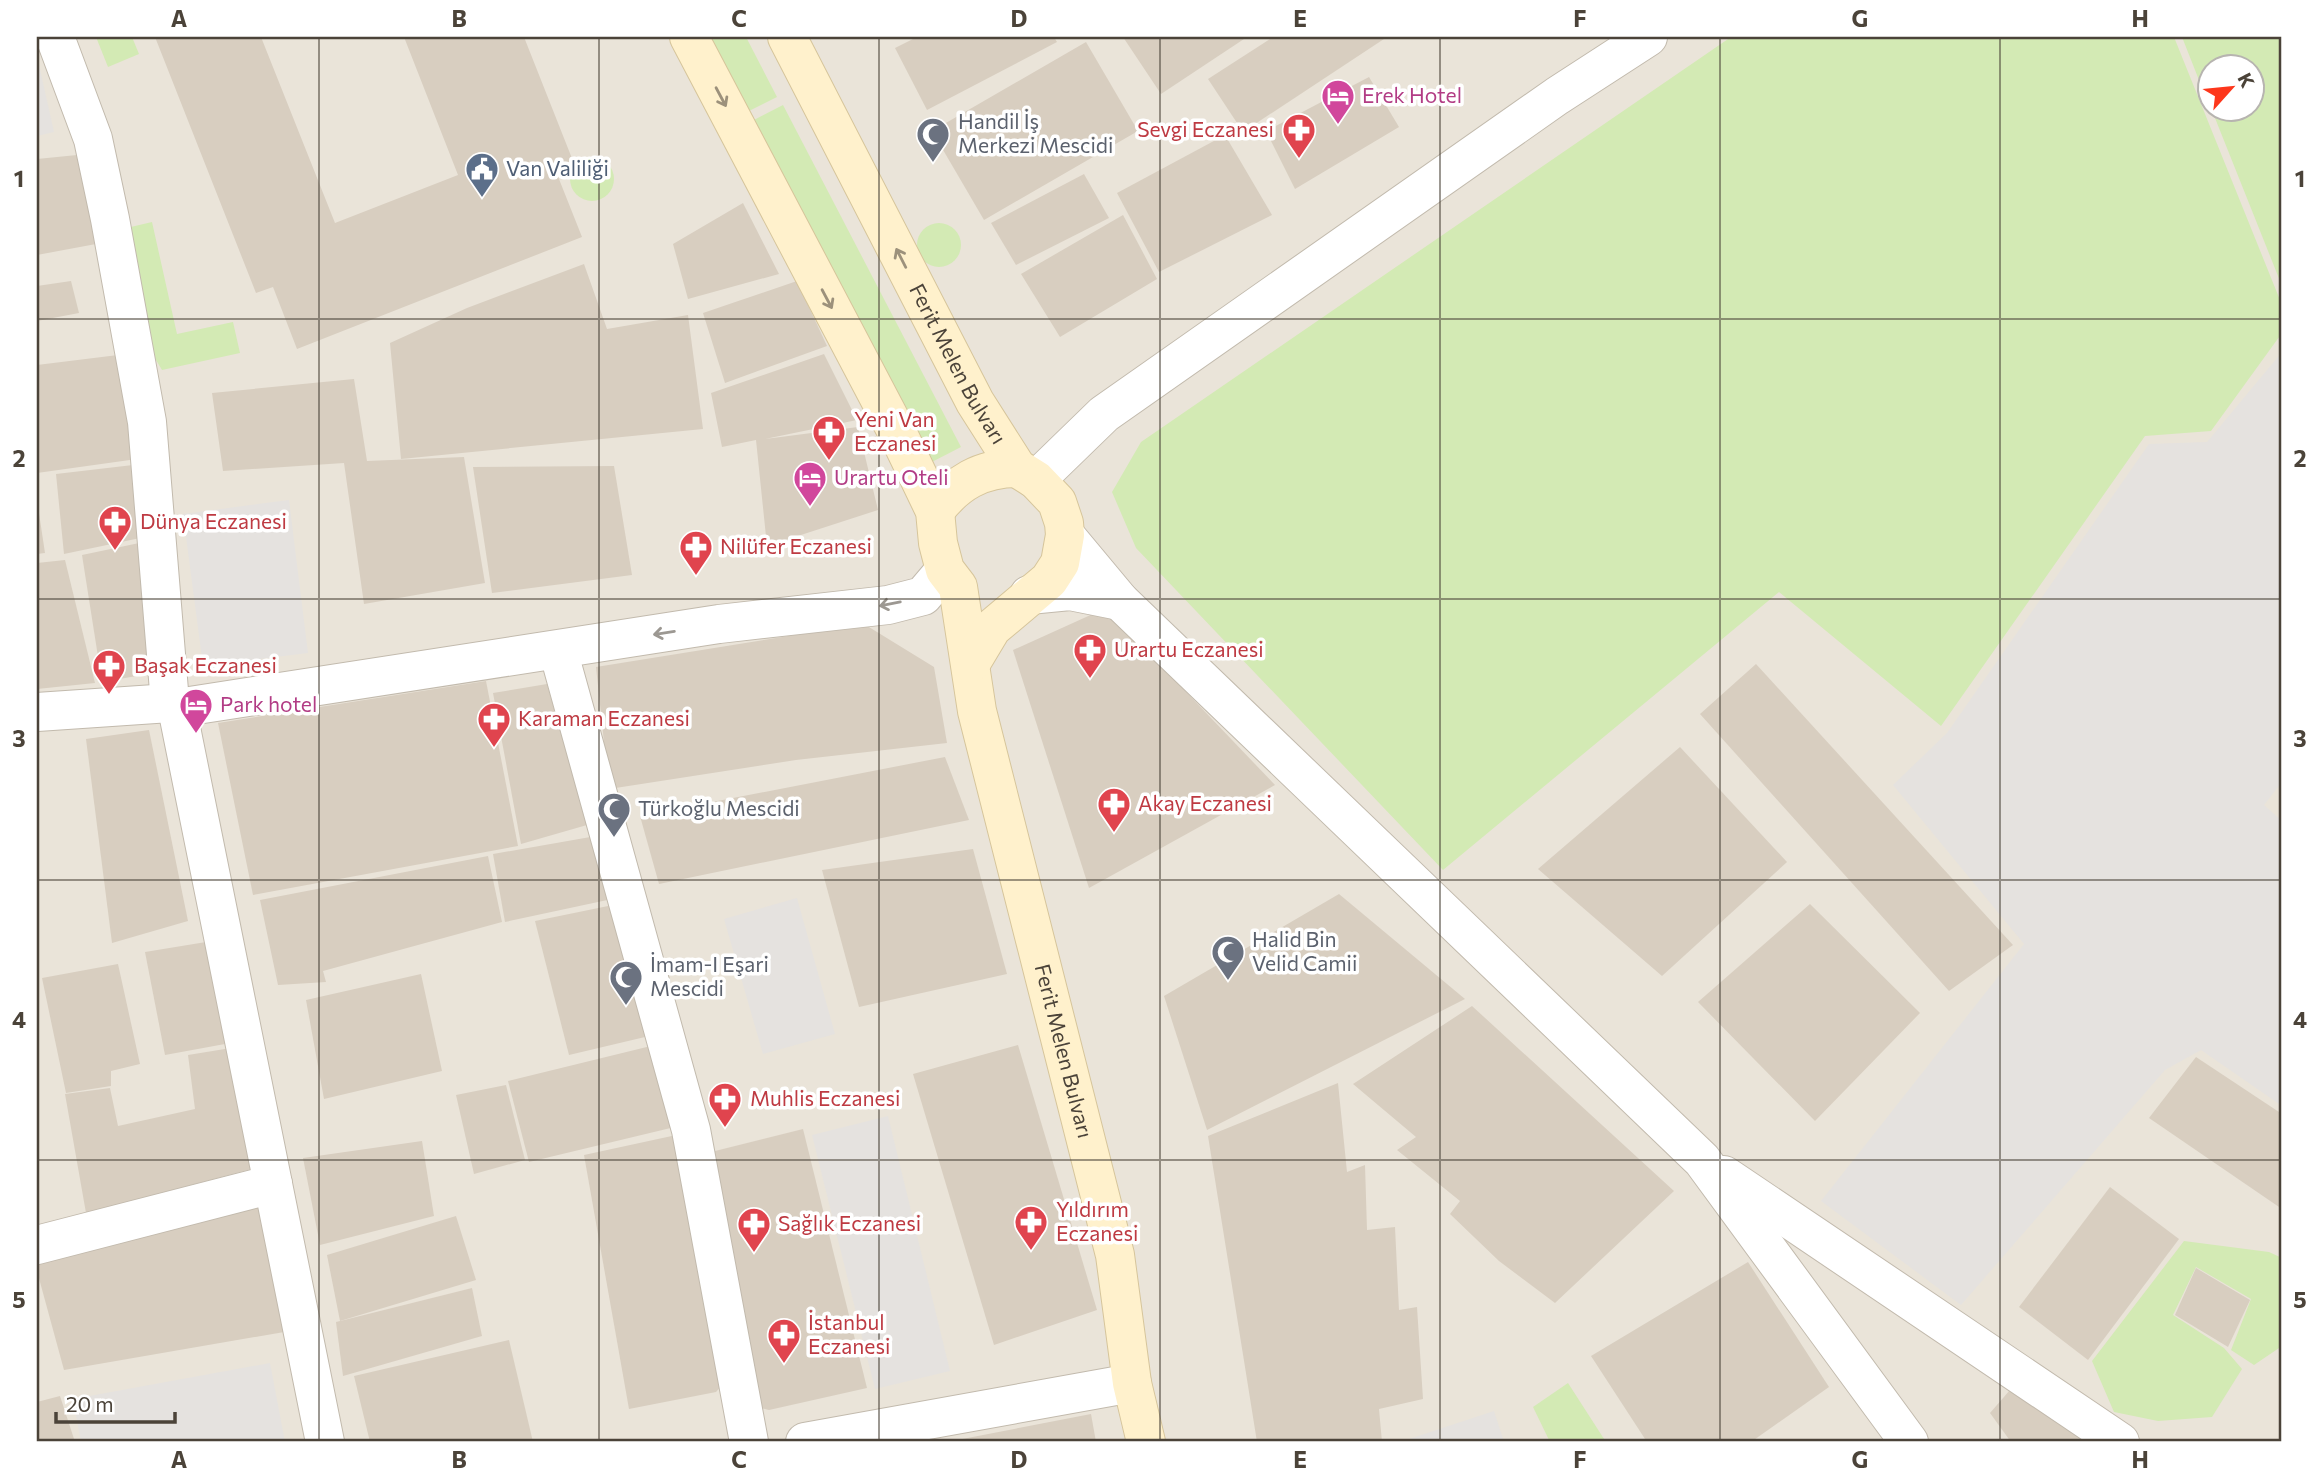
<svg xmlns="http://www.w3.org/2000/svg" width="2319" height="1479" font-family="Commissioner,sans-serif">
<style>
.residential{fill:#eae4d9;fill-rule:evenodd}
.green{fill:#d3eab4}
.parking{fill:#e5e2df}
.building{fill:#d8cec0}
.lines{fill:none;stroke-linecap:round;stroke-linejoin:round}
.minor-casing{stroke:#c2baad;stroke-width:40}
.secondary-casing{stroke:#d6c59b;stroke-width:40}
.minor{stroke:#fff;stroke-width:38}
.secondary{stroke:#fff1cc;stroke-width:38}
.oneway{stroke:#9c917b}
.oneway2{stroke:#9c9892}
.grid{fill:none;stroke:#4b4339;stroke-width:2;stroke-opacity:0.55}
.labels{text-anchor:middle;stroke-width:7;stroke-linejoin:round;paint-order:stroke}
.hotel-label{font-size:21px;fill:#b23c85;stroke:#fff;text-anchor:start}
.worship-label{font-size:21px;fill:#5b616d;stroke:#fff;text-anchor:start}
.health-label{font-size:21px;fill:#be3a42;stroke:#fff;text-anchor:start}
.service-label{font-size:21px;fill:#4e5e75;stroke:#fff;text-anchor:start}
.street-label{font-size:21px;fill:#4b4339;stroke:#fff}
.neatline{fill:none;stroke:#4b4339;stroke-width:2.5}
.grid-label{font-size:23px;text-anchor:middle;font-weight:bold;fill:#4b4339}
</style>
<rect width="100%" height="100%" fill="#f6f2eb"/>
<path class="residential" d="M37,37H2282V1442H37ZM2210,66H2252V108H2210Z"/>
<g class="green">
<polygon points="96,37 132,37 139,54 108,67"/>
<polygon points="711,37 746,37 777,97 749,111"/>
<polygon points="1731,37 2174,37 2282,305 2282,333 2211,431 2145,436 1941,726 1779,592 1443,870 1136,548 1112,492 1141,442"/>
<polygon points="2182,37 2282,37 2282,286 2211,108 2252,108 2252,66 2210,66 2210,108"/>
<polygon points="783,105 961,447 928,464 750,122"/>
<circle cx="592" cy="179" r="22"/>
<polygon points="152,222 177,334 233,322 240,353 162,370 144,340 118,230"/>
<circle cx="939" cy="245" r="22"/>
<polygon points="2184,1241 2269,1252 2282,1258 2282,1346 2254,1365 2231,1350 2251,1299 2196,1267 2173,1315 2224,1348 2242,1369 2212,1417 2158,1421 2114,1412 2092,1361"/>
<polygon points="1568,1383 1606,1442 1550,1442 1533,1407"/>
</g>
<g class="parking">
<polygon points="37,56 54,132 37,136"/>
<polygon points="2282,352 2282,782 2264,805 2282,821 2282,1106 2201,1050 2165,1070 1961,1305 1821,1201 2024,944 1893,785 1947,733 2149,444 2207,442"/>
<polygon points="289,500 308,653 203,666 183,514"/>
<polygon points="797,898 835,1034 763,1054 724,919"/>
<polygon points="888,1116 950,1371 875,1389 812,1135"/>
<polygon points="270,1363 285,1442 81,1442 73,1399"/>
<polygon points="1494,1411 1504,1442 1400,1442"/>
</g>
<g class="building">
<polygon points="155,37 261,37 335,223 458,175 404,37 524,37 575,166 557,174 582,237 297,349 273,287 256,293"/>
<polygon points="917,37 1054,37 1057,42 927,110 895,48"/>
<polygon points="1123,37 1247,37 1161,94"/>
<polygon points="1273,37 1387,37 1243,132 1208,79"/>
<polygon points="1086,42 1138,131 984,220 932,131"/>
<polygon points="1369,77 1399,127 1295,189 1266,131"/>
<polygon points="1225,135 1272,215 1159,272 1117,193"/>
<polygon points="77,155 96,244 37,255 37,159"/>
<polygon points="1084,174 1109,218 1016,265 991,223"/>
<polygon points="743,203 779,274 688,299 673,244"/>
<polygon points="1123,215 1157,279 1060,337 1021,274"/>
<polygon points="584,264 607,329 688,315 703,429 401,459 390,343 467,308"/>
<polygon points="71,281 79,313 37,321 37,286"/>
<polygon points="797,281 827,346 725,383 703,313"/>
<polygon points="824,354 857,420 765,439 858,427 878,510 767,546 756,440 722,447 711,393"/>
<polygon points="118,355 137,459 37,473 37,365"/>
<polygon points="354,379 367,461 464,457 485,583 364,604 344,463 223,471 212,393"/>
<polygon points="133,465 145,537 64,554 56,474"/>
<polygon points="614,466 632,575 492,593 473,467"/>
<polygon points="37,500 45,553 37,554"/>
<polygon points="144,542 154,673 102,682 82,555"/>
<polygon points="65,560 95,683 37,689 37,563"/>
<polygon points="1106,608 1275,785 1089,888 1013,650"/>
<polygon points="864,624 934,667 947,743 796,760 609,789 596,667"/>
<polygon points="1756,664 2013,945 1949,991 1700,714"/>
<polygon points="486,681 518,846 253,895 218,723"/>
<polygon points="547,684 587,825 521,844 493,693"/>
<polygon points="149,730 188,921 112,943 86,739"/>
<polygon points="1680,747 1787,862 1662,976 1538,869"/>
<polygon points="945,757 969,820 659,884 640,816"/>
<polygon points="596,836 612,899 505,922 493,854"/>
<polygon points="973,849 1007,974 859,1007 822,870"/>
<polygon points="488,856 502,922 323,971 326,982 278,985 260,900"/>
<polygon points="1339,894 1465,999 1207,1130 1164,996"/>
<polygon points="1810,904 1920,1013 1815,1121 1698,1002"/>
<polygon points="613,905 645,1037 569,1055 535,921"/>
<polygon points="206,942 225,1044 165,1055 145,952"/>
<polygon points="118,964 140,1064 111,1071 111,1086 66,1093 42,978"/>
<polygon points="421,974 442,1071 324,1099 306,1000"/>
<polygon points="1472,1006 1674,1191 1555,1303 1499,1261 1450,1214 1460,1201 1397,1150 1416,1137 1353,1084"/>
<polygon points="659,1044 679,1126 529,1162 508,1081"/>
<polygon points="1018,1045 1097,1310 994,1345 913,1074"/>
<polygon points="231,1048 259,1167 86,1213 65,1094 110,1088 118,1126 195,1109 188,1055"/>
<polygon points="2196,1057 2282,1114 2282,1209 2149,1118"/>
<polygon points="1338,1083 1347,1172 1365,1165 1367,1230 1395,1227 1399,1310 1417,1307 1423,1399 1379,1409 1382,1442 1257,1442 1208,1136"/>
<polygon points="506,1085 525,1160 474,1174 456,1095"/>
<polygon points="803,1129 867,1388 769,1410 749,1405 699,1155"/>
<polygon points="681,1134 729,1377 716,1392 629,1409 584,1155"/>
<polygon points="422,1141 434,1216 320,1245 303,1158"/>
<polygon points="2110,1187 2179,1239 2088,1360 2019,1307"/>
<polygon points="265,1203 290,1331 64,1370 37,1271 37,1257"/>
<polygon points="456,1216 476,1280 340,1321 327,1255"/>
<polygon points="1748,1262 1829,1387 1751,1442 1647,1442 1591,1356"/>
<polygon points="2196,1268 2250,1300 2228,1347 2175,1315"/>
<polygon points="472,1288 482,1336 343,1376 336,1322"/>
<polygon points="509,1340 533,1442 370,1442 354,1376"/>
<polygon points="2010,1390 2100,1442 2011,1442 1990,1413"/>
<polygon points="60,1396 75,1442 37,1442 37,1402"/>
<polygon points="1091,1414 1096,1442 953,1442 952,1441"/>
</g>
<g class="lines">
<defs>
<g id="minor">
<polyline points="55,37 93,139 110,219 147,422 170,703 177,708 325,1442"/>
<polyline points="1036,480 1104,414 1557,96 1648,37"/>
<polyline points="1065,535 1120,601 1702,1160 1909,1442"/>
<polyline points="1029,595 1070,591 1120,601"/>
<polyline points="558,650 691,1130 749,1442"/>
<polyline points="177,708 719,624 888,605 923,596 945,570"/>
<polyline points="37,712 170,703"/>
<polyline points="1724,1175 2120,1442"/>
<polyline points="37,1245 273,1184"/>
<polyline points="805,1442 1132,1383"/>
</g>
<g id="secondary">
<path id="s1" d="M689,37L898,434L935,511L938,543L945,570L958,587L977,711L1115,1255L1132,1383L1146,1442"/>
<path id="s2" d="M787,37L975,402L1017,468L1036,480L1057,502L1064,523L1065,535L1060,563L1049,580L992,628L971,663"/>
<path d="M935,511C956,483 981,468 1017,468"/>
</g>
</defs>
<use href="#minor" class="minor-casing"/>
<use href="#secondary" class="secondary-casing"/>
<use href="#minor" class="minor"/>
<use href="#secondary" class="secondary"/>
</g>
<defs><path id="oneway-shaft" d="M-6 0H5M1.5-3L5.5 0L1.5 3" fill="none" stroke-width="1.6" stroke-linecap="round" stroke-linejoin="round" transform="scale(1.75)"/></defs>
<g class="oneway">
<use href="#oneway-shaft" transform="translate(721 97) rotate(62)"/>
<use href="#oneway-shaft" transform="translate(901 258) rotate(-117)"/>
<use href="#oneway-shaft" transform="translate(827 299) rotate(62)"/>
</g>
<g class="oneway2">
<use href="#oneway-shaft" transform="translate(890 604) rotate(169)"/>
<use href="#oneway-shaft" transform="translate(664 633) rotate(171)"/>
</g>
<path class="grid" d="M319,37V1442M599,37V1442M879,37V1442M1160,37V1442M1440,37V1442M1720,37V1442M2000,37V1442M37,319H2282M37,599H2282M37,880H2282M37,1160H2282"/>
<defs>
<symbol id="hotel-pin" viewBox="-11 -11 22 30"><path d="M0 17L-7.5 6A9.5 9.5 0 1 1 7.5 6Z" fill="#d1479c" stroke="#fff"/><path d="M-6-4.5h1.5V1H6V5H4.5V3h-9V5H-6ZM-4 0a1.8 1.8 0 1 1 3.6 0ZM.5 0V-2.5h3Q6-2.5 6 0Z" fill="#fff"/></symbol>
<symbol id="pharmacy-pin" viewBox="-11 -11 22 30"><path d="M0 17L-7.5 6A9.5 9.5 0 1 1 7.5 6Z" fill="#e0444e" stroke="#fff"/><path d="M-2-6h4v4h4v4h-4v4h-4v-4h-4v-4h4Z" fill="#fff"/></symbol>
<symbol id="mosque-pin" viewBox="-11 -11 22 30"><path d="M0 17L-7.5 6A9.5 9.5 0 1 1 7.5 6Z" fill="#6b7280" stroke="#fff"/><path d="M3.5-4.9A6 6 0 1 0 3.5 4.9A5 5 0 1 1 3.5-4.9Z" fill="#fff"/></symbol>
<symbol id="civic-pin" viewBox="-11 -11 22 30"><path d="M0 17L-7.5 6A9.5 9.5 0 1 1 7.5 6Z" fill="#5c6f8a" stroke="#fff"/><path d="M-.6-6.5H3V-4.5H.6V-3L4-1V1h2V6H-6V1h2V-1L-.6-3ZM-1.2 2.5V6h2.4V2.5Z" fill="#fff"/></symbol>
</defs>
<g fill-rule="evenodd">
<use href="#hotel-pin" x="1319" y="77" width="38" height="52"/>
<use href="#pharmacy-pin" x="1280" y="111" width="38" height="52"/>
<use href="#mosque-pin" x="914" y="115" width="38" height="52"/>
<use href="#civic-pin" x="463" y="150" width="38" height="52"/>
<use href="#pharmacy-pin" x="810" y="413" width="38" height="52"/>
<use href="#hotel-pin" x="791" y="459" width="38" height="52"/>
<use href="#pharmacy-pin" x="96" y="503" width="38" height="52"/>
<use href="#pharmacy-pin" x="677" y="528" width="38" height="52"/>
<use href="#pharmacy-pin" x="1071" y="631" width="38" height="52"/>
<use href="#pharmacy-pin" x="90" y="647" width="38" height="52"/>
<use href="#hotel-pin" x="177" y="686" width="38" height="52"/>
<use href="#pharmacy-pin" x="475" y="700" width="38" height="52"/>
<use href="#pharmacy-pin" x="1095" y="785" width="38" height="52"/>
<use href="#mosque-pin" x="595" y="790" width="38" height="52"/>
<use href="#mosque-pin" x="1209" y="933" width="38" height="52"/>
<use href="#mosque-pin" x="607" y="958" width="38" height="52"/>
<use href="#pharmacy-pin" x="706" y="1080" width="38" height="52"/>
<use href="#pharmacy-pin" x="1012" y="1203" width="38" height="52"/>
<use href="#pharmacy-pin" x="735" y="1205" width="38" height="52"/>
<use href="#pharmacy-pin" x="765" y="1316" width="38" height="52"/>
</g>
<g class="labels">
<g class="hotel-label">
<text x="1362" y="103">Erek Hotel</text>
<text x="834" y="485">Urartu Oteli</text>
<text x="220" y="712">Park hotel</text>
</g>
<g class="worship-label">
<text x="958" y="129">Handil İş<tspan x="958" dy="24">Merkezi Mescidi</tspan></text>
<text x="638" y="816">Türkoğlu Mescidi</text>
<text x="1252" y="947">Halid Bin<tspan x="1252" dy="24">Velid Camii</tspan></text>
<text x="650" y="972">İmam-I Eşari<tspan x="650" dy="24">Mescidi</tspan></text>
</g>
<g class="health-label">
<text x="1274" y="137" text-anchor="end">Sevgi Eczanesi</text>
<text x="854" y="427">Yeni Van<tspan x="854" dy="24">Eczanesi</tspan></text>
<text x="140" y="529">Dünya Eczanesi</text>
<text x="720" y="554">Nilüfer Eczanesi</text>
<text x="1114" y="657">Urartu Eczanesi</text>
<text x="134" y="673">Başak Eczanesi</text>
<text x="518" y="726">Karaman Eczanesi</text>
<text x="1138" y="811">Akay Eczanesi</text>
<text x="750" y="1106">Muhlis Eczanesi</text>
<text x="1056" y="1217">Yıldırım<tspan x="1056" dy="24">Eczanesi</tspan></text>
<text x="778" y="1231">Sağlık Eczanesi</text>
<text x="808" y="1330">İstanbul<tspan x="808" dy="24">Eczanesi</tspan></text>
</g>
<g class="service-label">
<text x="506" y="176">Van Valiliği</text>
</g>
<g class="street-label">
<text dy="7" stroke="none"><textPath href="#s2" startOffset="369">Ferit Melen Bulvarı</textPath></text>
<text dy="7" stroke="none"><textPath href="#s1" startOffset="1092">Ferit Melen Bulvarı</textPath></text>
</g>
</g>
<rect width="2319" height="1479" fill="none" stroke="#ffffff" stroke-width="77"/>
<g transform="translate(2231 88) rotate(63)"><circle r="33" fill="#ffffff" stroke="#b7b4b0" stroke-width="2"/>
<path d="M0-5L12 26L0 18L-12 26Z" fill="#fd371b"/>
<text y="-10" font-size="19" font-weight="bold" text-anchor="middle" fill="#4b4339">K</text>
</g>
<path d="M56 1412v10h119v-10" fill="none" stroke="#4b4339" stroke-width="3.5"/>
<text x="66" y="1412" font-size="21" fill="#4b4339" stroke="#ffffff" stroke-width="5" paint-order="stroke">20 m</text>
<rect x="38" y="38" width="2242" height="1402" class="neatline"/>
<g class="grid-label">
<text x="179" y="27">A</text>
<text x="459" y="27">B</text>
<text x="739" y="27">C</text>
<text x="1019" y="27">D</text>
<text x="1300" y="27">E</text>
<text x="1580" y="27">F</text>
<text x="1860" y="27">G</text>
<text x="2140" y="27">H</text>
<text x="19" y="187">1</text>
<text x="2300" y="187">1</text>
<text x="19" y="467">2</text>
<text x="2300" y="467">2</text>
<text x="19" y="747">3</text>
<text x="2300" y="747">3</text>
<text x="19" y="1028">4</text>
<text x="2300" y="1028">4</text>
<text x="19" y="1308">5</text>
<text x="2300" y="1308">5</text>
<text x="179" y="1468">A</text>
<text x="459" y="1468">B</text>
<text x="739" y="1468">C</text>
<text x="1019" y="1468">D</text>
<text x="1300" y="1468">E</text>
<text x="1580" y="1468">F</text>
<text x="1860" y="1468">G</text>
<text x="2140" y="1468">H</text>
</g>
</svg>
